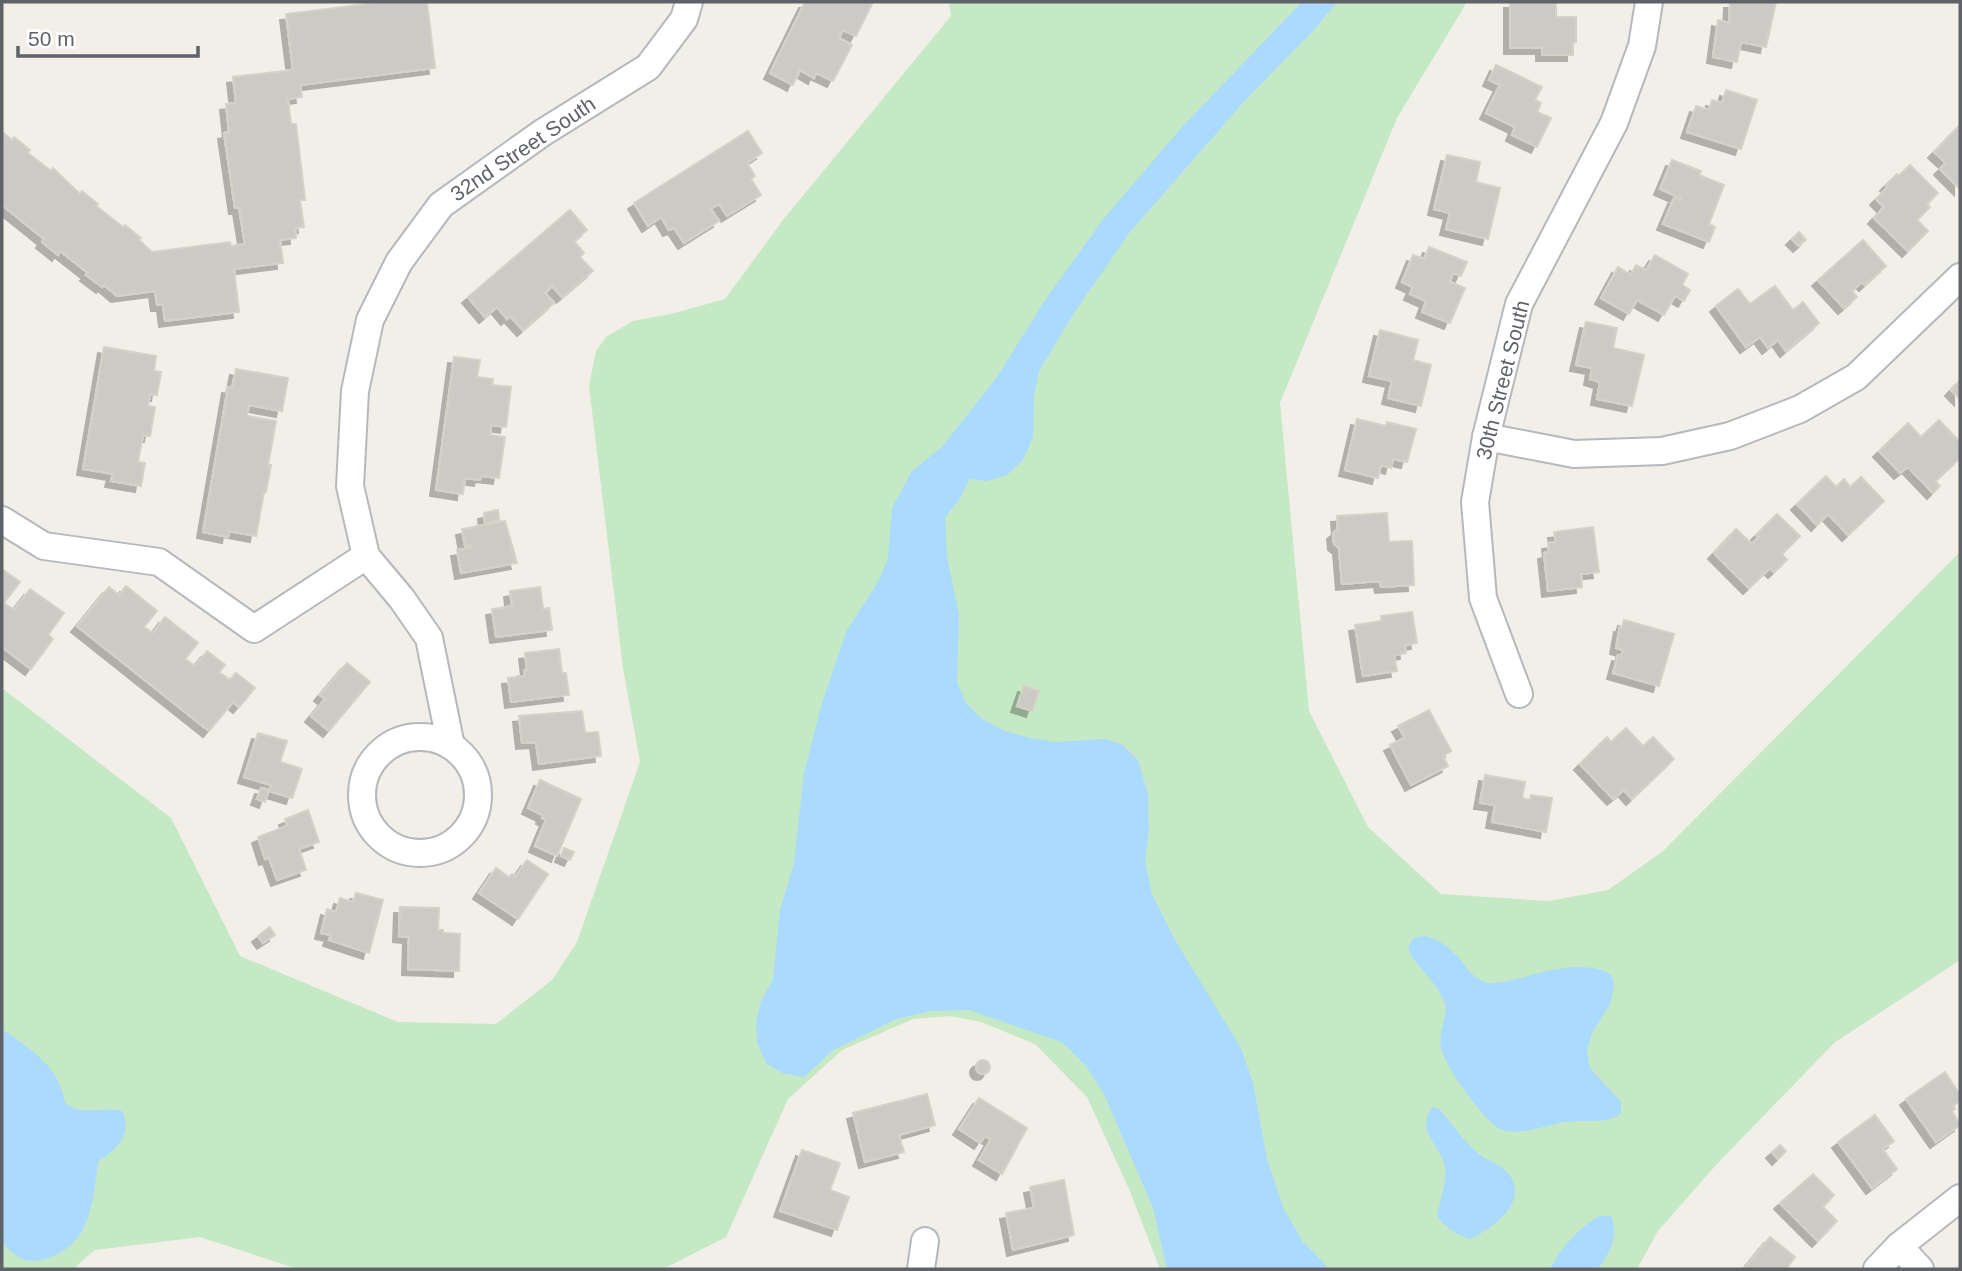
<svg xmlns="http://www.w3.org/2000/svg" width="1962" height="1271" font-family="Helvetica,sans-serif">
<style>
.green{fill:#c5e8c5}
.water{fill:#aadaff}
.building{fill:#cccac5;stroke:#d6d1c6;stroke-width:2;filter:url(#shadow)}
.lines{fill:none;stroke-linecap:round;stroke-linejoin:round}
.minor-casing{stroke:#b5b8bc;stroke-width:30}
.minor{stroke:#fff;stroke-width:26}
.labels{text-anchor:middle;stroke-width:5;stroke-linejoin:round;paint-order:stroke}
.street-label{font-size:21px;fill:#5f6368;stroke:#fff}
</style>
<defs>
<filter id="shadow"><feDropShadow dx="-6" dy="6" stdDeviation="0" flood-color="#0004"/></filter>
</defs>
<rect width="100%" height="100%" fill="#f1efe8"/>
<polygon class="green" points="949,2 1467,2 1397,118 1280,403 1309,711 1368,827 1441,894 1549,901 1608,890 1662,852 1960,552 1960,960 1834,1043 1716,1165 1658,1231 1637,1269 1160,1269 1129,1189 1087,1097 1035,1044 981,1022 951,1016 913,1019 842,1050 788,1099 726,1237 663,1269 298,1269 200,1237 95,1250 73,1269 2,1269 2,688 171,818 240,956 398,1022 496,1024 552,980 577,942 640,762 623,668 589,386 596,351 606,337 633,321 671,314 725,299 783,220 951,16"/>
<g class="water">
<polygon points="1302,2 1337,2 1313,31 1248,97 1129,233 1072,316 1039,371 1034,396 1033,437 1023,460 1007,475 986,481 969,479 960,499 945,517 947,557 959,615 957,682 966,703 981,718 1002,730 1029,738 1056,742 1105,739 1123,745 1138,760 1148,795 1149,830 1145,862 1152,894 1176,942 1241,1048 1253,1083 1267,1159 1283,1207 1303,1242 1324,1263 1327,1269 1167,1269 1153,1208 1104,1094 1086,1066 1062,1042 969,1010 930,1011 896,1019 833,1050 804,1077 782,1073 766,1063 757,1043 756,1021 761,1001 773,980 780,910 794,863 804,773 822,703 846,632 878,582 888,558 892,508 912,471 942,447 997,377 1046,299 1104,218 1183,126"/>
<path d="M1425,936C1436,939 1445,944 1453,952C1465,962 1471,980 1489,983C1499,984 1511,980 1521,978C1549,970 1583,960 1611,974L1614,985L1610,1004L1592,1033L1587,1050L1590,1068L1621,1102V1114C1605,1125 1583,1119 1564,1122C1546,1125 1518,1137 1500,1129C1484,1121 1445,1066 1441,1048C1437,1031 1450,1016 1444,1001C1436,980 1416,968 1408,948L1413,938Z"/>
<path d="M2,1029C29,1048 60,1067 65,1103C82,1117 102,1106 122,1111C133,1136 117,1148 98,1162C95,1184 93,1211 82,1231C72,1250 39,1269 18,1257C12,1253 7,1247 2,1242Z"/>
<path d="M1432,1107L1439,1109C1453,1124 1464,1142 1480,1155C1488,1161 1501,1165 1508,1173C1531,1201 1493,1228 1470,1239C1455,1234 1447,1229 1437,1216C1439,1204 1448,1177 1445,1167C1440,1142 1415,1134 1432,1107Z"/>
<path d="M1599,1216H1611C1619,1237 1610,1251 1598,1269H1550C1561,1248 1578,1228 1599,1216Z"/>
</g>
<g class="building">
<polygon points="383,2 427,2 435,68 300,85 302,97 288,99 291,124 296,124 305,200 300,200 304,227 295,228 296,238 280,240 283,263 234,269 239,312 165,321 163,305 157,305 155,291 117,296 104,285 102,287 86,275 88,273 60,251 58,255 42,242 44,239 2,205 2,132 12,140 14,137 30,150 28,153 51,171 53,168 80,194 82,191 98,204 96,206 123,227 125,225 141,238 139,240 152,252 230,242 231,246 245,244 239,208 235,208 224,133 229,132 226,104 236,103 233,77 293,70 286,14"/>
<polygon points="805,2 873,2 856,36 843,30 839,38 852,45 833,81 816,73 814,78 800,70 793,85 770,73"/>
<polygon points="1510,2 1556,2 1556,17 1576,17 1576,42 1573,43 1573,55 1542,55 1542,48 1510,48"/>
<polygon points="1730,2 1776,2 1766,47 1741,42 1737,62 1713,57 1718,20 1729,23"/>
<polygon points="1496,65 1542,87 1535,100 1541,103 1537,112 1551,118 1537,147 1512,135 1515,127 1486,113 1500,85 1489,80"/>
<polygon points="1726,90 1757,100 1741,149 1687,132 1696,106 1709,110 1712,100 1722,103"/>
<polygon points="1960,125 1960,189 1940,169 1946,163 1934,152"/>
<polygon points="748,131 762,153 747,163 755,176 751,179 761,195 727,216 719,204 711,209 719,221 684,243 674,228 669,230 661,217 648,226 634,203"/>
<polygon points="1447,155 1480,162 1476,182 1500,188 1488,239 1446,229 1450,213 1434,209"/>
<polygon points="1672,160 1701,171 1699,175 1724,185 1709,224 1715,227 1709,242 1663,224 1674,198 1680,200 1681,198 1660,189"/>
<polygon points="1910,165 1938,193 1927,204 1930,207 1917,220 1928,231 1908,251 1874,218 1884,207 1876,199 1888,187 1886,185 1897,174 1899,176"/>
<polygon points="570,210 587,230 574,241 584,253 580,257 593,271 562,297 552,286 545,293 554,303 523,330 510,316 507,319 497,307 485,317 468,297"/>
<polygon points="1799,232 1806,240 1799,246 1792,239"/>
<polygon points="1863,240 1886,266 1865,285 1862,282 1852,291 1857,297 1844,308 1818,280"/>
<polygon points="1429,247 1467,262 1461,276 1453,273 1450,282 1465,288 1450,323 1422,312 1426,301 1410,294 1413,287 1402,282 1413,255 1424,259"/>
<polygon points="1655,255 1688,274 1682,285 1690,290 1684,301 1675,296 1664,315 1637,300 1629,314 1601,298 1618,267 1631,275 1636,265 1646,270"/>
<polygon points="1775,286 1793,310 1803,302 1819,323 1786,351 1778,340 1768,348 1760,337 1746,347 1716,306 1738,289 1750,304"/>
<polygon points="1586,322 1617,328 1613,348 1644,355 1632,406 1597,399 1600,382 1590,379 1592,368 1576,365"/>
<polygon points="1380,330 1418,340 1413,360 1431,365 1421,406 1388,398 1392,381 1369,376"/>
<polygon points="104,347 156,356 154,371 161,372 157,395 150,394 148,406 155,407 150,436 143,435 138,462 145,463 141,486 111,481 113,474 83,469"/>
<polygon points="454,357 480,360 477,377 493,379 492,385 511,387 506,427 491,425 490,435 505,437 499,478 481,476 480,480 465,478 463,494 436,490"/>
<polygon points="236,369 288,378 282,411 249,405 247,416 276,421 268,465 271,465 266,492 264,492 256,536 229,531 228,537 203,532 228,387 232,388"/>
<polygon points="1960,380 1960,399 1951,390"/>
<polygon points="1357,419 1386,426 1387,422 1416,429 1407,462 1393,459 1391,468 1381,465 1378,478 1345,470"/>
<polygon points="1939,420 1960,442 1960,458 1935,481 1940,486 1933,493 1908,467 1900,473 1879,451 1908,423 1921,437"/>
<polygon points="1826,476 1836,487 1844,479 1850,487 1861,477 1884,501 1848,535 1828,514 1817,525 1797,504"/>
<polygon points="498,510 499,520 485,523 484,513"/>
<polygon points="1387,513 1389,542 1412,541 1414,585 1381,587 1380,581 1342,584 1339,548 1334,544 1333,533 1338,529 1337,516"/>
<polygon points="1777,514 1800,536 1782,554 1787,560 1774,572 1770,568 1749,588 1714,553 1736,529 1752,544 1759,537 1756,535"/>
<polygon points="505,521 517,563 461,573 457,550 471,548 470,545 465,546 462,529"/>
<polygon points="1593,527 1599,572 1581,574 1582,587 1548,591 1544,553 1549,552 1548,543 1556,542 1554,532"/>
<polygon points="2,569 20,582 4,603 14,610 30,589 64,613 48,635 53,639 31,669 2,647"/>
<polygon points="126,586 157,611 144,627 153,633 165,617 198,643 185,659 195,666 207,651 225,665 219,672 230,680 236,673 255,688 239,707 233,702 209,731 77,626 109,587 119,595"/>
<polygon points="540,587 543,609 549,608 552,630 496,637 492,609 512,606 510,591"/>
<polygon points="1412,612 1417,643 1405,645 1406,653 1394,655 1397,671 1363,676 1355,625 1382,621 1381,616"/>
<polygon points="1624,620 1674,634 1659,686 1613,673 1618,655 1621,656 1623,650 1616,648 1620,626 1622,627"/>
<polygon points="559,649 562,673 566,673 569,695 511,702 508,678 525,676 524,670 527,670 525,653"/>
<polygon points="347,663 370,682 329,731 311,716 325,699 320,695"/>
<polygon points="1024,686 1039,691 1032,711 1017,706"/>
<polygon points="1429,710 1451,751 1443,756 1448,766 1411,785 1390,745 1405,738 1398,726"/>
<polygon points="582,711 585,733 598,732 601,756 539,764 536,742 522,743 519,716"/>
<polygon points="1626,728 1643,746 1653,737 1674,759 1632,799 1624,790 1613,799 1580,764 1607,737 1611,742"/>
<polygon points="258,733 287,741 280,762 302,769 292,798 269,791 271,785 244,777"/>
<polygon points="1485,775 1525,782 1522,798 1530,800 1531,795 1552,798 1546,832 1492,822 1495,805 1480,803"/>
<polygon points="540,780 581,799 557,856 535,846 546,820 542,818 543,815 528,808"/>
<polygon points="261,788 269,790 265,802 257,799"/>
<polygon points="308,810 319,842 299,849 306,870 277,880 269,858 265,859 258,837 287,826 285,819"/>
<polygon points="564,848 574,852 570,860 561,856"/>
<polygon points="527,860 548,874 518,919 479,893 496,868 509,877 512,874 515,877"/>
<polygon points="356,893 383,900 369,953 329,940 331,935 321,933 327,909 336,912 340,898 353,902"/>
<polygon points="400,907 439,908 438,930 443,930 443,933 460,934 459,971 408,969 409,937 399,936"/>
<polygon points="270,927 275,935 263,943 258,936"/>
<circle cx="983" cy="1067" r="7"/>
<polygon points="1945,1072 1960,1095 1960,1101 1953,1106 1955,1109 1952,1111 1960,1125 1936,1142 1906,1099"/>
<polygon points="927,1094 935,1125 899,1135 904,1152 865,1162 853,1113"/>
<polygon points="979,1098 1027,1128 1002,1174 979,1160 991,1139 985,1136 980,1143 959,1129"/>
<polygon points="1875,1115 1894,1141 1883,1149 1897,1169 1872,1188 1838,1142"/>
<polygon points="1780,1145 1786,1151 1778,1159 1772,1152"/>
<polygon points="802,1150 840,1163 830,1190 849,1197 837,1230 780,1211"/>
<polygon points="1813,1174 1834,1195 1823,1207 1837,1221 1818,1241 1780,1203"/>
<polygon points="1064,1180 1074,1235 1013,1250 1006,1213 1034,1208 1030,1187"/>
<polygon points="1770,1237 1795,1257 1786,1269 1744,1269"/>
</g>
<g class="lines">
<defs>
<g id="minor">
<polyline points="1486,437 1574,454 1662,451 1730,436 1800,409 1856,377 1960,277"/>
<polyline points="2,520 44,546 159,562 254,629 366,556"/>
<polyline points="1519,694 1483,598 1475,502 1486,437 1519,304 1614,123 1642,46 1649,2"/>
<circle cx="420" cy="795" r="58"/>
<polyline points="451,746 429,638 402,599 366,556 350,486 355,391 370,320 399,262 441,205 542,133 648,67 684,19 689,2"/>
<polyline points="1899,1246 1920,1269"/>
<polyline points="921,1269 925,1241"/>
<polyline points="1877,1269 1899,1246 1960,1198"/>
</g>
</defs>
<use href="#minor" class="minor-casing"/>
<use href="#minor" class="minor"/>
</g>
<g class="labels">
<g class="street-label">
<text transform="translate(523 149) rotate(-34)" y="7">32nd Street South</text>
<text transform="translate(1503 380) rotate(-76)" y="7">30th Street South</text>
</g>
</g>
<rect width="1962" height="1271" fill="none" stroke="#5f6368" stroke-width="7"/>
<path d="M18 46v10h180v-10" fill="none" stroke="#5f6368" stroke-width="3.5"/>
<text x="28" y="46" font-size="21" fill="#5f6368" stroke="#ffffff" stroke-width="5" paint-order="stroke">50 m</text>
</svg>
